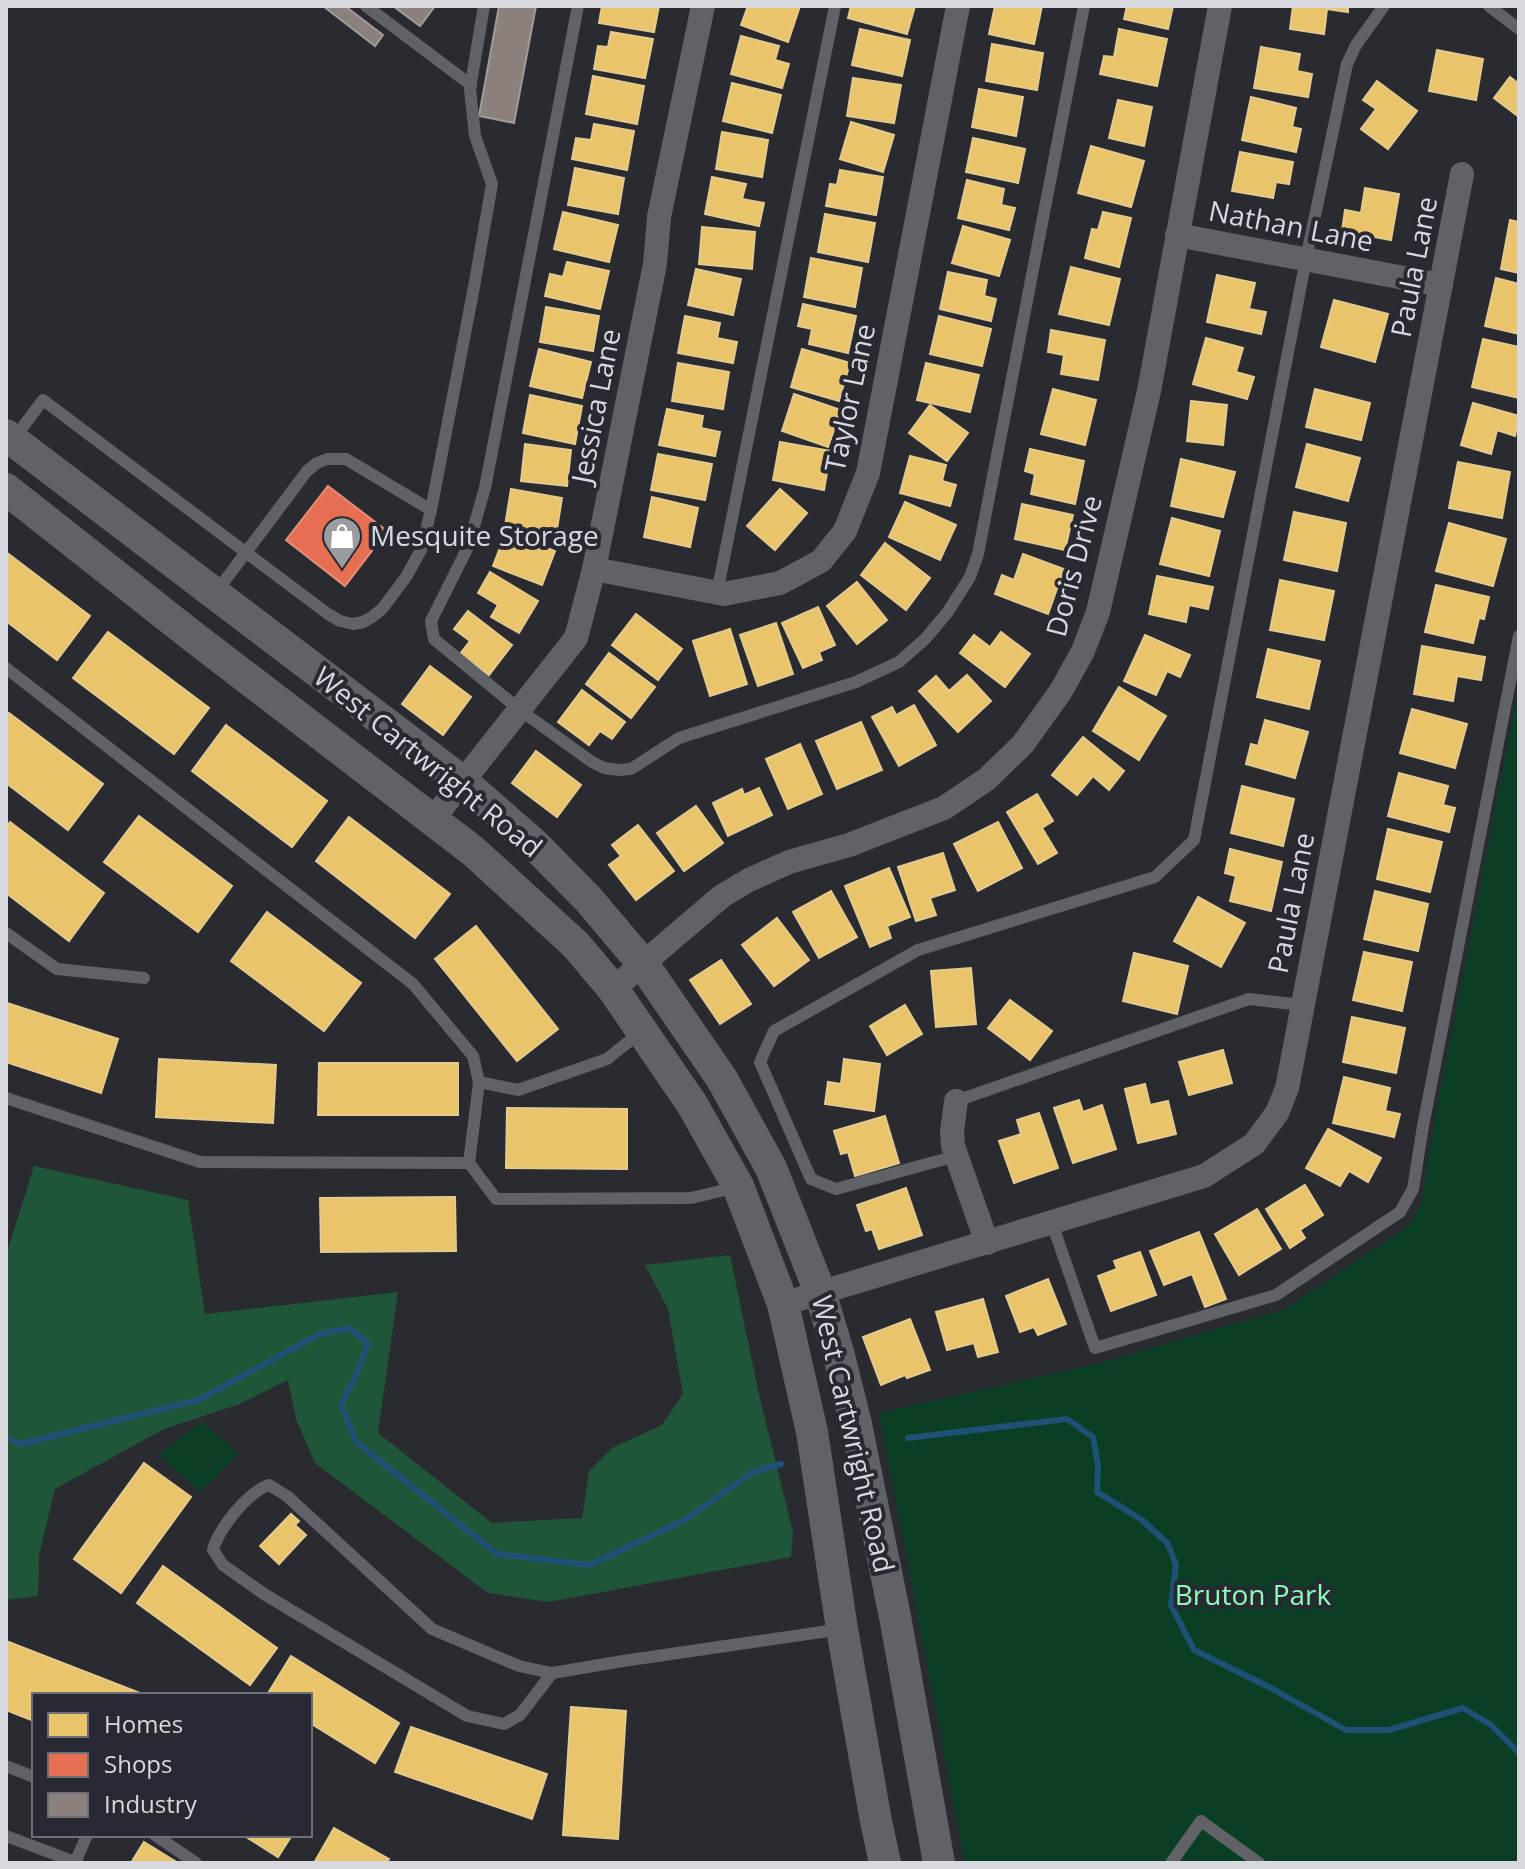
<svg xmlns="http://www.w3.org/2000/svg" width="1525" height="1869" font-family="'Open Sans',sans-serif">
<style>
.green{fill:#0b3f25}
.forest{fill:#1e5637}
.homes{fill:#e9c46a;stroke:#e4ca8d;stroke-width:2}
.shops{fill:#e76f51;stroke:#e28f7c;stroke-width:2}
.industry{fill:#8a817c;stroke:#a19b9a;stroke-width:2}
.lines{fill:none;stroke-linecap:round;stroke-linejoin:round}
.stream{stroke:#1f5177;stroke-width:6}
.service{stroke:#616267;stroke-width:12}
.minor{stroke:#616267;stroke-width:24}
.secondary{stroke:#616267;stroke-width:32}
.labels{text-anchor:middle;stroke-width:8;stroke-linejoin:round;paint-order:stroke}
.street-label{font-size:28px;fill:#d8d9df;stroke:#282932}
.poi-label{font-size:28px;fill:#d8d9df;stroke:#282932;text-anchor:start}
.park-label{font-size:28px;fill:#8efcb6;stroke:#282932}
</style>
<rect width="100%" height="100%" fill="#2a2b30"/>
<g class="green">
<polygon points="1519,686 1519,1863 965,1863 879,1413 1104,1362 1285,1309 1409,1226 1421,1204 1431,1140"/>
<polygon points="202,1422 239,1453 201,1492 158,1454"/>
</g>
<polygon class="forest" points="34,1166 188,1200 205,1314 398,1292 378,1433 492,1523 582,1518 589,1471 612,1448 662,1425 683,1394 668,1309 645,1265 730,1255 759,1395 793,1532 791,1557 549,1602 488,1593 315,1463 296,1419 288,1380 240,1404 164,1429 55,1489 39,1555 38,1596 6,1600 6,1255"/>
<g class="homes">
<polygon points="602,6 659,6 654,32 599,23"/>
<polygon points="748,6 800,6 788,42 741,25"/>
<polygon points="851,6 915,6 907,34 848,18"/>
<polygon points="995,6 1042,6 1034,44 989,34"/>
<polygon points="1127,6 1173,6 1168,29 1124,19"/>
<polygon points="1293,6 1348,6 1348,12 1327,9 1324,34 1290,29"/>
<polygon points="860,29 910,40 902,76 852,65"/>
<polygon points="1119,29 1167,39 1157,86 1100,74 1104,56 1114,57"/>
<polygon points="611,32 653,39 645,78 594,69 598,46 608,47"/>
<polygon points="741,36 779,46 775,60 789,64 782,88 731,74"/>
<polygon points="992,44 1043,53 1037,90 986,81"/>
<polygon points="1261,47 1300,54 1297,71 1312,74 1308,97 1254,88"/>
<polygon points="1437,50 1483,59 1476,100 1429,91"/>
<polygon points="593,76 644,86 637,124 586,114"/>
<polygon points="1510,77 1519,84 1519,117 1494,98"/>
<polygon points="853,78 901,85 894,123 847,116"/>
<polygon points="1377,81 1417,111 1388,149 1361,129 1376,109 1363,100"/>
<polygon points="732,83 781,95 772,133 723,121"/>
<polygon points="979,89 1023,97 1016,136 972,127"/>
<polygon points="1251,97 1296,108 1292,127 1301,129 1296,152 1242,140"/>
<polygon points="1118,100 1152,107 1144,146 1109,138"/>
<polygon points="851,122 894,135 883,172 840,159"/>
<polygon points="594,124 634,131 627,170 572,159 576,138 591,140"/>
<polygon points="722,132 768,140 762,177 716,169"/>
<polygon points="973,138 1025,149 1018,183 966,172"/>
<polygon points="1091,146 1144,161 1131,207 1078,193"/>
<polygon points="1240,152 1293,162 1289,184 1276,182 1273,198 1232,191"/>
<polygon points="575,168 624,178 618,214 568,205"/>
<polygon points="840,170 883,177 876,215 826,206 830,184 837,185"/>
<polygon points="712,177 746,184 742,199 764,203 759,226 705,214"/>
<polygon points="967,180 1004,189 1001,205 1015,208 1009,230 958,218"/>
<polygon points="1365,188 1399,194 1391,240 1342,231 1345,210 1361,213"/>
<polygon points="563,212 618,225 609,262 554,249"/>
<polygon points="1103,212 1131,218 1119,267 1085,258 1092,229 1098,230"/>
<polygon points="825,214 875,223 868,262 818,252"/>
<polygon points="1510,220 1519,222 1519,273 1501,269"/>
<polygon points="963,226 1010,240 999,276 952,263"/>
<polygon points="702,227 755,232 752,269 699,264"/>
<polygon points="811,258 862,268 855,307 804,297"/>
<polygon points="567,262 609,271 600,309 545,296 550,274 563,277"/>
<polygon points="1071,267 1120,279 1109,325 1059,314"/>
<polygon points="696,269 741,279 733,315 688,305"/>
<polygon points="948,272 987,280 984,296 996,299 991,321 940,309"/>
<polygon points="1217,275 1255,283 1249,309 1266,312 1261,334 1207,322"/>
<polygon points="1496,278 1519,284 1519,334 1485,326"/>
<polygon points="1334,300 1388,314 1375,362 1321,347"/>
<polygon points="803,304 856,316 848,353 809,344 812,329 798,326"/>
<polygon points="546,307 599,316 593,351 540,342"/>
<polygon points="685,316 720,323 717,338 737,342 733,363 678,353"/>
<polygon points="939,316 991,329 982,366 930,354"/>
<polygon points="1051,330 1105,340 1098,380 1061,374 1064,355 1048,352"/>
<polygon points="1206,338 1243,348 1236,372 1254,377 1247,399 1193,384"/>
<polygon points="1483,339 1519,347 1519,398 1472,387"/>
<polygon points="539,349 591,362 582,398 530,386"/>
<polygon points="802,349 850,363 839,401 791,387"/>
<polygon points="678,363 729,372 723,409 672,401"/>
<polygon points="926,363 979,375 970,412 917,400"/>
<polygon points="1053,389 1096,400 1085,445 1041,434"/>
<polygon points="1315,389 1370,403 1361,440 1306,427"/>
<polygon points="794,394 841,410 828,447 782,431"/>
<polygon points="530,395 582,406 575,444 523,433"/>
<polygon points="1191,401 1227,405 1223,445 1187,441"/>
<polygon points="1473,403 1519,416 1515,436 1497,430 1491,454 1461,445"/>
<polygon points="930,405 968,433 947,461 909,433"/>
<polygon points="667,409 703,416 701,428 720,432 715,456 659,445"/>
<polygon points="780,442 831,451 824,490 773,480"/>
<polygon points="525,444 571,450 567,486 521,481"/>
<polygon points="1307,444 1360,458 1348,501 1296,487"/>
<polygon points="1030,449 1084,461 1075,504 1031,494 1035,474 1025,471"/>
<polygon points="658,454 712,464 705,500 651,490"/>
<polygon points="910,456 946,465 942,481 956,485 950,506 900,493"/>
<polygon points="1181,459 1235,472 1223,517 1171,506"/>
<polygon points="1458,462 1510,472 1502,518 1449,508"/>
<polygon points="511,489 562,498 556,535 505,526"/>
<polygon points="780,489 807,513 775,550 747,526"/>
<polygon points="652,497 698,508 690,547 644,537"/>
<polygon points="905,502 956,525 940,560 889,537"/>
<polygon points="1022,504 1073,515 1065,550 1015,539"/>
<polygon points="1294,512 1346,523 1337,571 1284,560"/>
<polygon points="1172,518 1220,531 1209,576 1160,564"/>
<polygon points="1449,523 1506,539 1493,586 1436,571"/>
<polygon points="506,532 555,551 542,585 493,566"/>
<polygon points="885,543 930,578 906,610 861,575"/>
<polygon points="6,552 90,616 57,660 6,621"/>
<polygon points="1023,554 1064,569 1048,614 995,594 1002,575 1014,580"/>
<polygon points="490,572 538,601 519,633 491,617 498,605 478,593"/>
<polygon points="1157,576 1213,587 1208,609 1189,605 1186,622 1149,614"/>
<polygon points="1280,580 1334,591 1324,640 1270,630"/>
<polygon points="857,582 887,620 857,644 827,606"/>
<polygon points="1436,585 1489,597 1484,619 1479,618 1473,643 1425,632"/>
<polygon points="818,607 835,645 819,652 822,660 803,668 782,623"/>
<polygon points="468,611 512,645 489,675 460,654 470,641 454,629"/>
<polygon points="636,614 682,649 658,680 612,645"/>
<polygon points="776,623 793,674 758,686 740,635"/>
<polygon points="730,629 747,684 710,696 693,641"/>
<polygon points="108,632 209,708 174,754 73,678"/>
<polygon points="1001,632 1030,654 1005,687 960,653 974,635 990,647"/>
<polygon points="1145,635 1190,655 1180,677 1167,671 1156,695 1124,681"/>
<polygon points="1422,646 1485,657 1481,680 1457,676 1453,701 1414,694"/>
<polygon points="1268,649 1320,661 1309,709 1257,697"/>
<polygon points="609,653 655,687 631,718 586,684"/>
<polygon points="430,666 471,697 443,735 402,704"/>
<polygon points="967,675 991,701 958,732 919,691 936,676 949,691"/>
<polygon points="1119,687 1166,716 1139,760 1093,731"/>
<polygon points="582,690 625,722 612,739 600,731 589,745 558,722"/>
<polygon points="914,705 936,745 899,766 872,717 892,707 896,715"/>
<polygon points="1412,709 1467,724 1455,768 1400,753"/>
<polygon points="9,713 103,784 68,830 6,783 6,717"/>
<polygon points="1265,720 1308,732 1295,778 1246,764 1251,744 1258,746"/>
<polygon points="861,722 882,770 837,789 816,741"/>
<polygon points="226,725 327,801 292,847 192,771"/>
<polygon points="1083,737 1124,771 1109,790 1093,776 1077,795 1052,775"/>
<polygon points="800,744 822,794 788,809 766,759"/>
<polygon points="536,751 581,785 557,817 512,783"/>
<polygon points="1399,773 1448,786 1443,805 1455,808 1449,832 1388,816"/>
<polygon points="1242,786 1294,799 1283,846 1231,833"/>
<polygon points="759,788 772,815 728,836 713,803 742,789 744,795"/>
<polygon points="1037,794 1053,821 1042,828 1057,853 1038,864 1007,812"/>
<polygon points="696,806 723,843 684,871 657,833"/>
<polygon points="139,816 232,886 198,932 104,862"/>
<polygon points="349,817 450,894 415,938 316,861"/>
<polygon points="10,822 104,893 69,941 6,893 6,828"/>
<polygon points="998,822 1022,868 978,891 954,844"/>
<polygon points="638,825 674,871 636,900 609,865 621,856 612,845"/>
<polygon points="1388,829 1442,842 1430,892 1377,879"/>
<polygon points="1230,849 1282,862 1271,911 1230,901 1236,876 1225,873"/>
<polygon points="943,853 955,890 930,898 936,915 916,921 898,867"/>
<polygon points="889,868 910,917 887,926 891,938 870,947 845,886"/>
<polygon points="831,891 857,937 819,958 793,912"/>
<polygon points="1375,891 1428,904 1418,951 1364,939"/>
<polygon points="1198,897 1245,923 1221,967 1174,941"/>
<polygon points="267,912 361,983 324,1031 231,961"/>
<polygon points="777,918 809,960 774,986 742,945"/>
<polygon points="476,926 558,1029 517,1061 435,959"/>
<polygon points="1364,952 1412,962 1402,1011 1353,1000"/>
<polygon points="1134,953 1188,966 1177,1014 1123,1001"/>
<polygon points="721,960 751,1004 720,1024 690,980"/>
<polygon points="971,968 976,1024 936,1027 931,971"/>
<polygon points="1010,1000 1052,1031 1030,1060 988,1028"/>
<polygon points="7,1003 118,1039 101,1093 6,1062"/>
<polygon points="905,1005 922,1034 887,1055 870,1026"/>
<polygon points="1352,1017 1405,1028 1396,1073 1343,1062"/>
<polygon points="1223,1050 1232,1083 1189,1095 1179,1062"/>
<polygon points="159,1059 276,1065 273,1123 156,1117"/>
<polygon points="844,1059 880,1064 874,1111 825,1104 828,1082 841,1084"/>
<polygon points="319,1063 458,1063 458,1115 318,1115"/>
<polygon points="1344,1077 1390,1088 1385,1111 1400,1114 1394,1137 1333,1123"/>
<polygon points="1145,1084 1150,1105 1168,1101 1176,1134 1138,1143 1125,1089"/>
<polygon points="1079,1100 1083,1112 1102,1105 1116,1149 1073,1163 1054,1108"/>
<polygon points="507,1108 627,1109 627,1169 506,1168"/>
<polygon points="1039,1113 1058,1168 1014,1183 999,1141 1021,1134 1017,1120"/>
<polygon points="885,1116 899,1163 855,1176 848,1152 841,1154 834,1131"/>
<polygon points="1328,1129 1381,1158 1368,1182 1349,1171 1340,1186 1306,1168"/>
<polygon points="1305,1185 1323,1215 1300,1230 1305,1238 1290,1248 1266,1209"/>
<polygon points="906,1188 922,1235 879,1249 872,1229 866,1231 857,1205"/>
<polygon points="455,1197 456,1251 321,1252 320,1198"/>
<polygon points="1257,1209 1281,1249 1239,1275 1215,1234"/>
<polygon points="1199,1232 1226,1299 1205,1307 1192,1274 1164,1285 1150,1251"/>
<polygon points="1140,1252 1156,1295 1111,1311 1098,1276 1117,1269 1114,1261"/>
<polygon points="1048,1279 1066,1324 1038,1335 1034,1327 1020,1332 1006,1296"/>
<polygon points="983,1299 998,1352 978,1357 974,1343 947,1350 936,1312"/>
<polygon points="910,1319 930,1370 907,1378 905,1375 881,1385 863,1337"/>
<polygon points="144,1463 191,1497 121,1593 74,1559"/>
<polygon points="291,1514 299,1521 295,1525 306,1535 279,1564 260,1546"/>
<polygon points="163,1566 277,1648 250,1685 137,1603"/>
<polygon points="6,1641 145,1695 34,1695 34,1721 6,1710"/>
<polygon points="291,1656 399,1723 375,1763 310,1723 310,1695 267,1695"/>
<polygon points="571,1707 626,1711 618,1839 563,1835"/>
<polygon points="411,1727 547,1774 532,1819 395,1772"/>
<polygon points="334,1828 389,1859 386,1863 314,1863"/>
<polygon points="243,1835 292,1835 278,1857"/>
<polygon points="144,1842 178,1863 131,1863"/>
</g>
<polygon class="shops" points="328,486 387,531 345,586 286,540"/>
<g class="industry">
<polygon points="323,6 345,6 383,35 375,46"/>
<polygon points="393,6 435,6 420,26"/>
<polygon points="499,6 536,6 514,123 479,116"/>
</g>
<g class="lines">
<g class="stream">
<polyline points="6,1438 21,1444 198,1400 320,1334 350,1328 368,1344 354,1380 341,1404 356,1442 497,1554 590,1565 686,1519 753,1472 781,1464"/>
<polyline points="908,1438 1067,1419 1093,1437 1098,1465 1097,1492 1142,1520 1168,1544 1176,1565 1171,1605 1194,1650 1267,1686 1346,1730 1389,1730 1463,1708 1491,1725 1519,1753"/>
</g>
<g class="service">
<polyline points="366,6 471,85"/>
<polyline points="578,6 485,488 468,547 431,621 434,639 520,710 592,762 604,768 619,770 631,769 679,738 856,682 899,662 925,639 947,613 970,577 978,554 1084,6"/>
<polyline points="1489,6 1519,29"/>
<polyline points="13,440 43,400 328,614 340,621 353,624 363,622 372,617 382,609 406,577 421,550 431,510 474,287 492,184 475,136 470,89 484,6"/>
<polyline points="217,591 307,471 317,463 327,459 346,459 431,510"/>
<polyline points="717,593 835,6"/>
<polyline points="6,668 413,984 473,1056 479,1082"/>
<polyline points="6,933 57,969 144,978"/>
<polyline points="6,1098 200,1162 469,1163 496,1199 691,1198 737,1187"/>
<polyline points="956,1101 1249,999 1302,1005"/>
<polyline points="956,1156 836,1189 811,1179 760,1062 774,1031 918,950 1155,877 1194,840 1306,259 1347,64 1356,45 1384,6"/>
<polyline points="469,1163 479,1082 518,1090 607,1059 642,1031"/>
<polyline points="1052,1223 1095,1348 1276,1295 1400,1212 1413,1189 1423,1126 1519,636"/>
<path d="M552,1673L520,1715L504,1724L467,1716L264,1594L223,1565L213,1550C219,1528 248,1492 269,1485L287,1496L432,1629L519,1666L552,1673L623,1661L842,1629"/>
<polyline points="6,1766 34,1777"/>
<polyline points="155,1835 196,1863"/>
<polyline points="6,1836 78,1863"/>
<polyline points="75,1863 87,1835"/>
<polyline points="1171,1863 1201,1821 1259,1863"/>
</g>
<g class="minor">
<polyline points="1177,235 1441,285"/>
<polyline points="594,569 724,594 780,583 821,561 845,531 868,473 958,6"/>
<polyline points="433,819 576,638 594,569 655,264 659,217 703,6"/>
<polyline points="613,989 722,896 749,880 789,862 849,845 944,808 987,779 1023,744 1061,691 1083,651 1098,612 1149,391 1220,6"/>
<polyline points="956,1101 952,1131 953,1146 987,1243"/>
<polyline points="783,1304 1204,1176 1254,1144 1277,1113 1287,1088 1462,174"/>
</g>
<g class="secondary">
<polyline points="6,435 463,782 535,845 589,900 643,964 722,1079 771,1168 820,1292 838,1352 856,1424 896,1622 939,1863"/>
<polyline points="6,489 191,635 473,851 576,945 613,989 692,1104 738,1186 783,1304 812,1432 842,1629 876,1821 885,1863"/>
</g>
</g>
<defs>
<symbol id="shop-pin" viewBox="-11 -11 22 30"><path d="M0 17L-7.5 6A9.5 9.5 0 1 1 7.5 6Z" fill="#9b9ca2" stroke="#282932"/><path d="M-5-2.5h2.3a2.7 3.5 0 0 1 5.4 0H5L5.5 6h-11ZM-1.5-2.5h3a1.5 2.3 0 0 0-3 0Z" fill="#fff"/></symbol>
</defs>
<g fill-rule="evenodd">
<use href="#shop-pin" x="320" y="514" width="44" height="60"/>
</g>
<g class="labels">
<g class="street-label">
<text transform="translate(1291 226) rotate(11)" y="10">Nathan Lane</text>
<text transform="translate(1414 267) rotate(-79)" y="10">Paula Lane</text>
<text transform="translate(850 398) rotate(-78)" y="10">Taylor Lane</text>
<text transform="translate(596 406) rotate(-79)" y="10">Jessica Lane</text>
<text transform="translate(1074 566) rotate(-75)" y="10">Doris Drive</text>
<text transform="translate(428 762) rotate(39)" y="10">West Cartwright Road</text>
<text transform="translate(1291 903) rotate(-79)" y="10">Paula Lane</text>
<text transform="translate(853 1434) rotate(77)" y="10">West Cartwright Road</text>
</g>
<g class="poi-label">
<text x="370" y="546">Mesquite Storage</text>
</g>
<g class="park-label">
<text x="1253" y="1605">Bruton Park</text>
</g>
</g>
<rect width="1525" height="1869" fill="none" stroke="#d8d9df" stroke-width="16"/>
<rect x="32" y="1693" width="280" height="144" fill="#282932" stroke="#6e6f77" stroke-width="2"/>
<rect x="48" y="1713" width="40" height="24" fill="#e9c46a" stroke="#6e6f77" stroke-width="2"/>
<text x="104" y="1733" font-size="24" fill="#d8d9df">Homes</text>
<rect x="48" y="1753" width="40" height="24" fill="#e76f51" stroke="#6e6f77" stroke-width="2"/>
<text x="104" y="1773" font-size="24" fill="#d8d9df">Shops</text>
<rect x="48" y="1793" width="40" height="24" fill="#8a817c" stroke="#6e6f77" stroke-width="2"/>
<text x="104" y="1813" font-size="24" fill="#d8d9df">Industry</text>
</svg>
